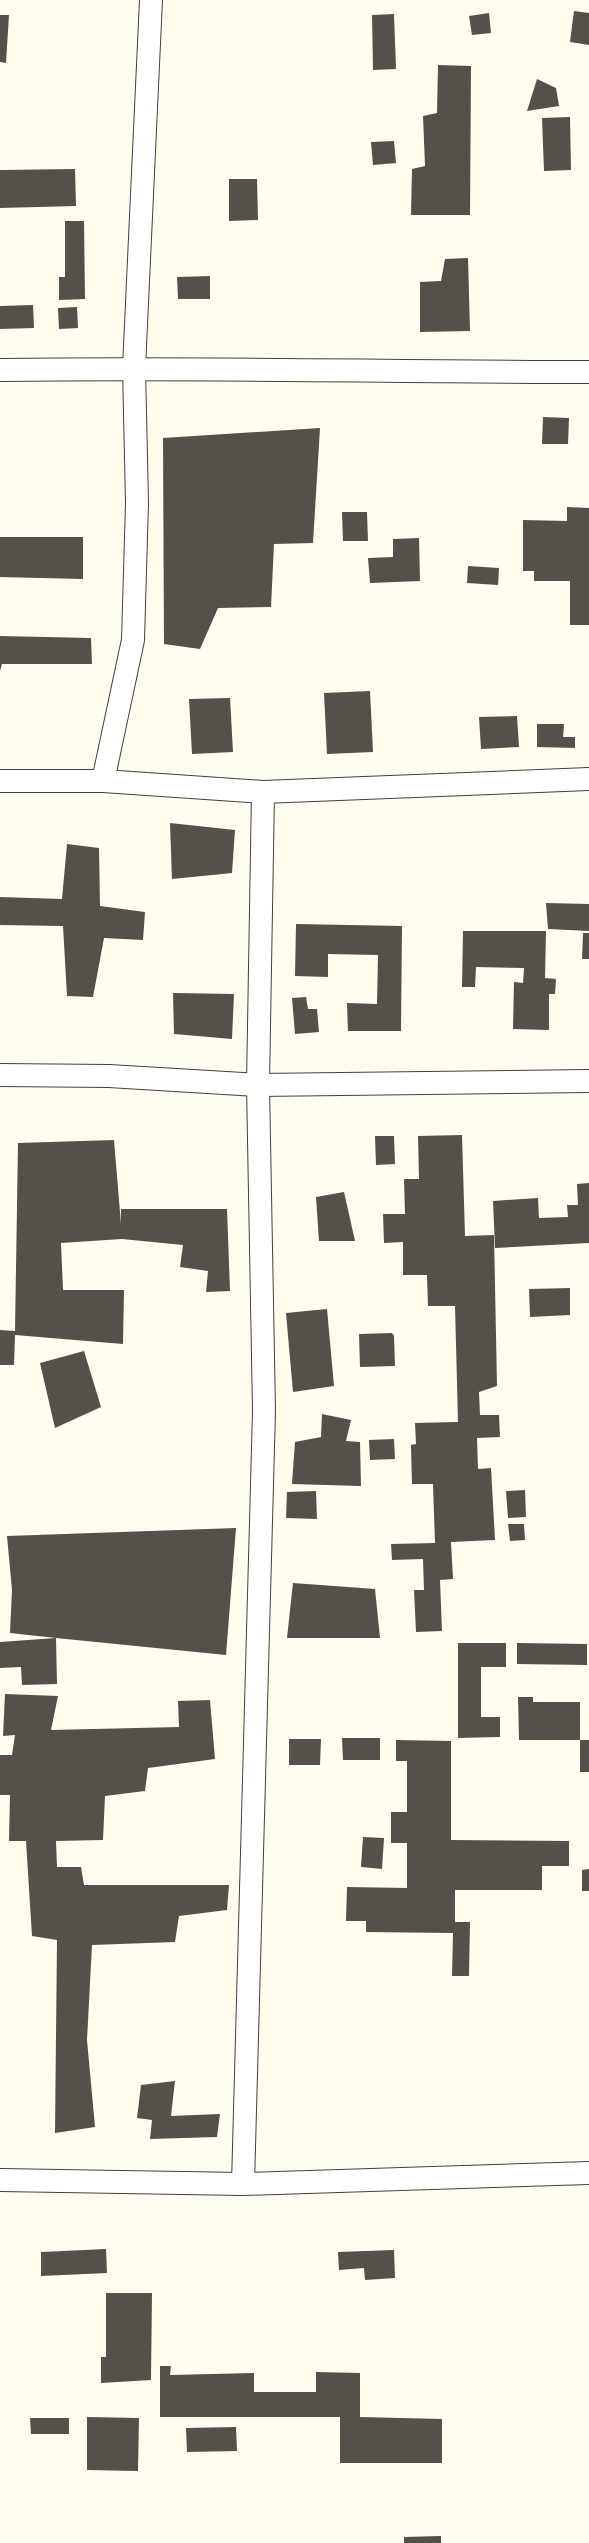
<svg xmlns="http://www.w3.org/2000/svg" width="589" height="2543" font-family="'Playfair Display',serif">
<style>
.building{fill:#55504a}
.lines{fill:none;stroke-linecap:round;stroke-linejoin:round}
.street-casing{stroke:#404040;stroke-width:24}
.street{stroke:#fff;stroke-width:22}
</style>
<rect width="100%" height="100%" fill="#fefdee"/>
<g class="building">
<polygon points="574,11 589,13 589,45 570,42"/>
<polygon points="489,13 491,33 472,35 469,16"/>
<polygon points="394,14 396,69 373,70 372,15"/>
<polygon points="0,15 9,15 6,63 0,62"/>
<polygon points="438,65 471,66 470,215 411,215 412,169 425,166 423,116 437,113"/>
<polygon points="537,79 556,88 559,106 527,111"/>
<polygon points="570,117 571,170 544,171 542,118"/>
<polygon points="394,141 396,163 373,165 371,142"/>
<polygon points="75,169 76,206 0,208 0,170"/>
<polygon points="229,179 257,179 258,220 229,221"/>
<polygon points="65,221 84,221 85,299 59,300 59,277 65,277"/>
<polygon points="468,258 470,331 420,332 420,282 441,281 445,259"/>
<polygon points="210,276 210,299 178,299 177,277"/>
<polygon points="33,305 34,328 0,329 0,306"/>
<polygon points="77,307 78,328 59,329 58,308"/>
<polygon points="543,417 569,418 568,444 542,444"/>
<polygon points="320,428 313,543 274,544 271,607 218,608 200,649 164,644 163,438"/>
<polygon points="567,507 589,508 589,625 570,625 570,581 534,581 534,571 523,571 523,520 567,521"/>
<polygon points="342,512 367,512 368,541 343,541"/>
<polygon points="0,537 83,537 83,579 0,577"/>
<polygon points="419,538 420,581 370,583 368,558 393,557 393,539"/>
<polygon points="468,566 499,568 498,585 467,583"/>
<polygon points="0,636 91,638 92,664 2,664 0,671"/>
<polygon points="370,691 373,752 327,754 324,693"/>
<polygon points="230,698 233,752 192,754 189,699"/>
<polygon points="517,716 519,747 481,749 479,717"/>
<polygon points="537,724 564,724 563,737 575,737 575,748 537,747"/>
<polygon points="170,823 235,830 232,873 172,879"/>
<polygon points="67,844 99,848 100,906 145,912 143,940 104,938 93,997 67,996 63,926 0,925 0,897 62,899"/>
<polygon points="546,903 589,904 589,931 548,929"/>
<polygon points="296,924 402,926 401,1031 348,1031 347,1003 377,1004 378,955 328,954 328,977 295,976"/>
<polygon points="463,931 546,931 545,978 556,979 555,994 549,994 549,1030 513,1029 514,982 523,983 524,968 476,967 475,987 462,987"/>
<polygon points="583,933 589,933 589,959 582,959"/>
<polygon points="173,993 234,994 232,1039 174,1034"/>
<polygon points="306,997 308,1009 317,1009 319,1032 295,1034 292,998"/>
<polygon points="462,1135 465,1236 494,1235 497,1386 479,1392 480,1415 499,1415 500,1437 477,1438 478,1469 491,1468 495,1540 451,1542 453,1579 440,1580 442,1631 416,1632 414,1590 424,1590 423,1559 392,1560 391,1544 435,1543 433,1484 412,1484 411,1445 416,1444 415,1423 458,1422 455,1306 428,1306 427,1275 403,1275 403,1242 384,1243 383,1214 405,1214 404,1179 419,1179 418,1136"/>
<polygon points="375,1136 394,1136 395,1164 376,1165"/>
<polygon points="114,1140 121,1224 121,1209 227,1209 230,1291 206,1292 208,1271 180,1267 183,1245 122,1239 61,1243 63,1290 124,1290 123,1344 15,1335 14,1365 0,1365 0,1330 15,1331 18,1143"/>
<polygon points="589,1183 589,1243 495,1248 493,1201 538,1198 539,1218 568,1217 567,1205 578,1205 577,1184"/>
<polygon points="344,1192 355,1241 319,1241 316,1197"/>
<polygon points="570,1288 570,1315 530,1317 529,1289"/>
<polygon points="327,1309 334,1386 293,1392 286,1313"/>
<polygon points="392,1333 394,1336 395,1366 360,1367 359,1334"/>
<polygon points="84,1351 101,1407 55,1428 40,1363"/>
<polygon points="322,1414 351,1420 346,1441 360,1442 361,1486 292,1484 295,1442 321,1437"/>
<polygon points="394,1439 395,1459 370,1460 369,1440"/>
<polygon points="525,1490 526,1517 508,1518 506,1491"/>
<polygon points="316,1491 317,1519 286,1518 287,1492"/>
<polygon points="508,1524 524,1524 525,1540 510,1541"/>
<polygon points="236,1528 226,1655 56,1638 57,1684 22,1685 21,1667 0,1668 0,1642 56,1638 10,1633 12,1590 7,1536"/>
<polygon points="293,1583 375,1589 380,1638 287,1638"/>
<polygon points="458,1643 506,1643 506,1667 481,1667 481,1717 500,1717 500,1737 458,1738"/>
<polygon points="517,1643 587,1644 587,1665 517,1664"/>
<polygon points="5,1694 58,1696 51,1730 179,1727 178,1701 210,1700 215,1759 148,1768 145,1791 105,1796 103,1840 56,1841 57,1867 81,1867 84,1885 229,1885 227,1910 179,1916 175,1942 92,1945 87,2040 95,2127 55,2133 57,1940 32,1936 26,1841 9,1841 10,1795 0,1795 0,1755 12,1755 15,1735 3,1736"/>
<polygon points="518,1697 533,1697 533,1702 580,1702 580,1740 519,1740"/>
<polygon points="342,1738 380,1738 380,1760 343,1760"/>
<polygon points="289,1739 321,1739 320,1765 289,1765"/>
<polygon points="396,1740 451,1741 451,1840 569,1841 569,1866 542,1866 542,1890 455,1890 455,1922 470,1922 469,1976 452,1976 453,1933 366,1932 366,1921 346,1921 347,1887 407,1888 407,1843 391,1843 391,1812 407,1812 407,1761 396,1761"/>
<rect x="580" y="1740" width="9" height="32"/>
<polygon points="363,1837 384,1838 382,1869 361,1867"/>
<polygon points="589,1869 589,1891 582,1891 582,1870"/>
<polygon points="175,2081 171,2116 220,2114 217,2137 150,2139 152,2120 137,2118 141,2085"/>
<polygon points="106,2249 107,2273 41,2276 41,2252"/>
<polygon points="394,2250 395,2278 365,2280 364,2268 339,2270 338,2252"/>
<polygon points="106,2293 152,2293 151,2380 101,2383 101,2357 106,2357"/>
<polygon points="160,2366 171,2366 170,2375 254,2373 254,2392 316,2392 316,2372 360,2373 360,2417 442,2419 442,2463 340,2463 340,2417 160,2417"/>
<polygon points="87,2417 139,2418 138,2471 87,2470"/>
<polygon points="30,2418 69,2418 69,2434 31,2434"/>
<polygon points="236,2427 237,2451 187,2452 186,2428"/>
<polygon points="441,2536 441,2543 404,2543 404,2537"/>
</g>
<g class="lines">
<defs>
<g id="street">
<path d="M0,370C196,367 393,372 589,372"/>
<polyline points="0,781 103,781 263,792 589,779"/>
<polyline points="103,781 133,640 137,503 134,368 151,0"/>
<polyline points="0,1075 109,1076 258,1085 589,1081"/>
<polyline points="0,2180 243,2184 589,2173"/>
<polyline points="243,2184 264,1411 258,1085 263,792"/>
</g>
</defs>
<use href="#street" class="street-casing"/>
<use href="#street" class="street"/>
</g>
</svg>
